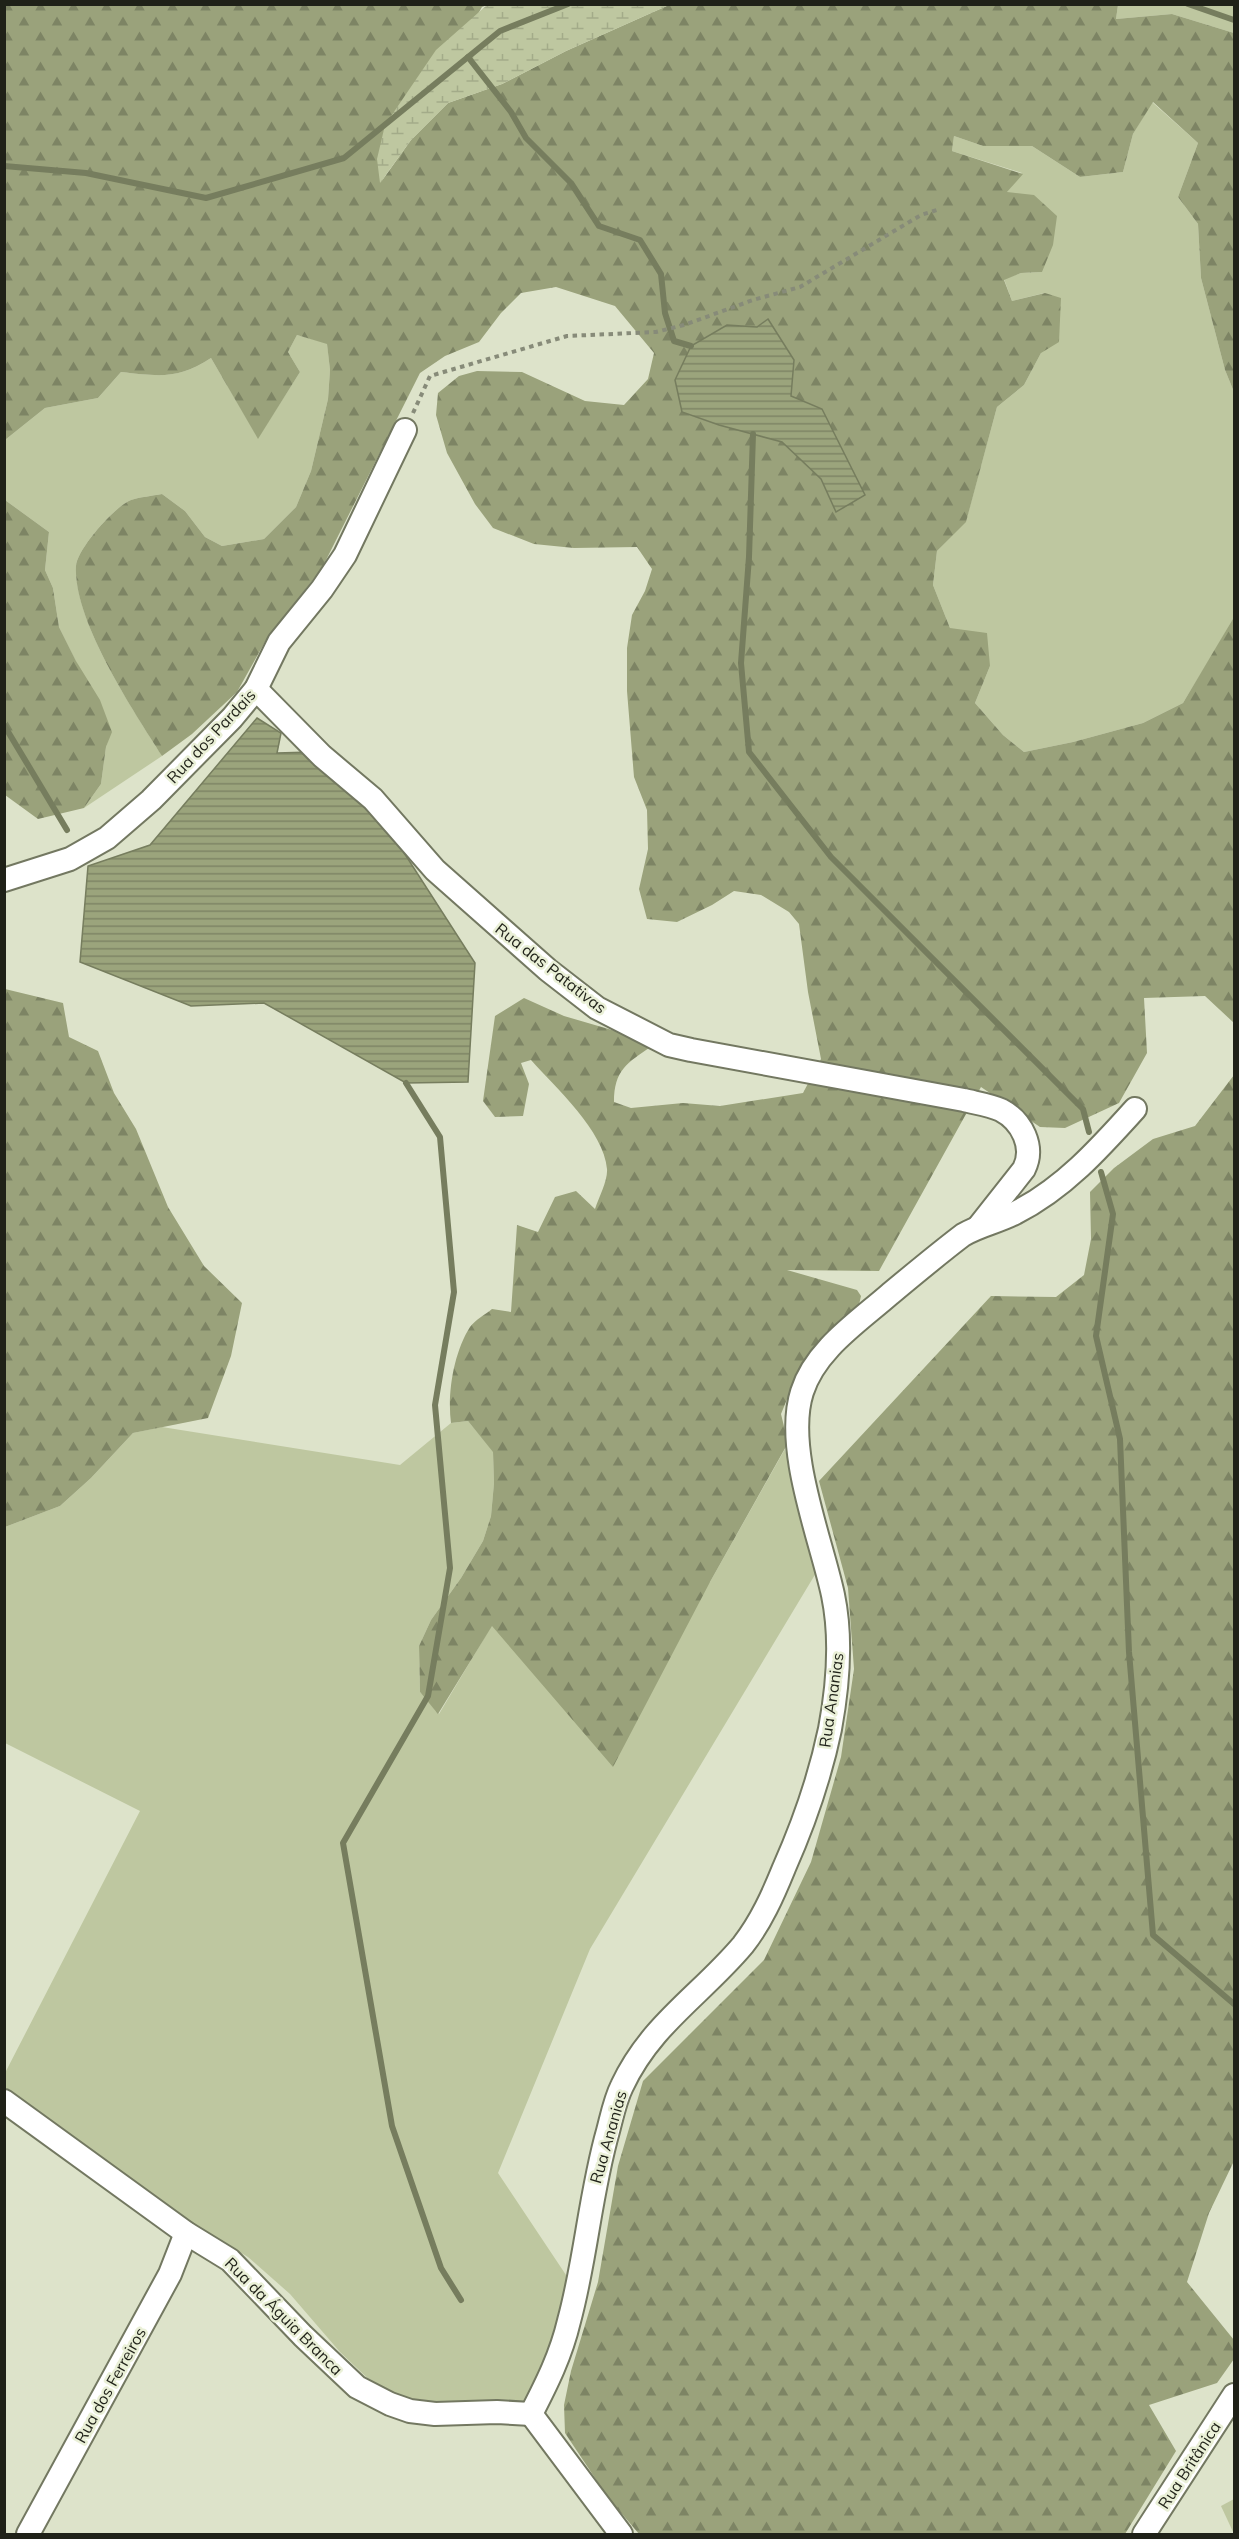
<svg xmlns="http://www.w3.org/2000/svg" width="1239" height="2539" font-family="Mulish,sans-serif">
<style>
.green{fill:#bec7a0}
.forest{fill:url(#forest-firs);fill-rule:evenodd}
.wetland{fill:url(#wetland-marsh)}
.water{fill:url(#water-rules);stroke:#767d5e;stroke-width:1.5}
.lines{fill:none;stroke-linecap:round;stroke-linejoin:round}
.stream{stroke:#767d5e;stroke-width:6}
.street-casing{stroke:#737861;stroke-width:26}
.path{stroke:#878b79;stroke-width:4;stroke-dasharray:4.5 4.5;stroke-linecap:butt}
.street{stroke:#fff;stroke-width:22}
.labels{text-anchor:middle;stroke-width:5;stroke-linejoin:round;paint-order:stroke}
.street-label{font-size:16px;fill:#1f2118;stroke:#eaf0d7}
</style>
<defs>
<pattern id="forest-firs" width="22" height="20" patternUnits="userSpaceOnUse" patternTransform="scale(1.5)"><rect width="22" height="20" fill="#9aa27b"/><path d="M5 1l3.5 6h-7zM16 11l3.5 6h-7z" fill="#7d8464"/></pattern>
<pattern id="wetland-marsh" width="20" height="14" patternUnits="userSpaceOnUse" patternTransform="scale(1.5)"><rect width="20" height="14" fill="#bec7a0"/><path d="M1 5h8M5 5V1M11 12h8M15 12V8" fill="none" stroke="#a3ab89"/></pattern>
<pattern id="water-rules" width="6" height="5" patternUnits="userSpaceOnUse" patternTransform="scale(1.5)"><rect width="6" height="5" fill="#9ba47c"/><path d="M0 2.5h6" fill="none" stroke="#7e8565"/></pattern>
</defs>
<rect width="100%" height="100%" fill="#dde3ca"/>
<g class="green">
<polygon points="1118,5 1234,5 1234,33 1172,14 1116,19"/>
<polygon points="1152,102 1198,143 1178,197 1198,224 1201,278 1225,370 1234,392 1234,617 1211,657 1183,703 1143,723 1073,742 1024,752 1003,735 975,703 990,666 950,628 933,585 937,551 966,521 997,407 1024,385 1041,353 1044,293 1012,301 1004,279 1021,273 1042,272 1006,193 1022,173 952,151 954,136 983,146 1032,146 1080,177 1123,172 1133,134"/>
<path d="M297,335L327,343L330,370L328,399L311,471L296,507L264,539L222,546L205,537L185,511L162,494C152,496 140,497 131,500C115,506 77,549 76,566C74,622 132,708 162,756L84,808L101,784L106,747L111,732L59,627L53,588L45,570L49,532L5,500V440L45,408L98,398L121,372C158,376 178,380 211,358L258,438L300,372L288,352Z"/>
<polygon points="468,1421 493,1451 494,1483 491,1516 483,1541 461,1578 431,1620 419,1646 420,1692 439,1714 492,1625 710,1582 785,1449 816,1573 590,1949 498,2173 570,2281 551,2356 533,2393 520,2403 425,2404 379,2389 340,2352 290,2294 248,2257 183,2218 5,2088 5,2073 140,1811 5,1743 5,1527 60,1506 91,1478 133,1433 162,1427 400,1465 451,1423"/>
<polygon points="1234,2499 1234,2534 1221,2506"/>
</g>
<g class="forest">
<path d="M5,5H487L482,7L381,182L411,140L448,103L502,84L566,51L669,5H1118L1116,19L1172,14L1234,33V392L1225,370L1201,278L1198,224L1178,197L1198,143L1153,102L1133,134L1123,172L1080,177L1032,146H983L954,136L952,151L1023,174L1007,192L1034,195L1057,216L1053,245L1042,272L1021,273L1004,280L1012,301L1045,293L1061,298L1059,342L1041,353L1024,385L997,407L966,522L937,551L933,585L950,628L987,633L990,666L975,703L1003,735L1024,752L1073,742L1143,723L1183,703L1234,617V1023L1205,996L1144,998L1147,1053L1119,1103L1065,1128L1040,1127L981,1087L879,1271L787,1270L857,1290L861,1296L858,1309L794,1382L781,1414L788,1443L710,1582L613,1767L492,1626L438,1714L420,1692L419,1646L431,1620L461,1578L483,1541L491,1516L494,1483L493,1452L468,1421L451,1423C447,1393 454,1352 470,1327C475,1320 486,1314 492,1309L511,1312L517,1225L538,1232L555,1197L576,1191L595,1209C599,1197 608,1180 607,1169C604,1131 556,1088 531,1060L521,1063L529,1084L523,1116L495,1117L483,1101L495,1016L524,998L564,1016L636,1037L652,1046C627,1063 614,1070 614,1102L631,1108L683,1103L720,1106L803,1093L821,1059L808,992L799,924L789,912L761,895L734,891L712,905L677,922L647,919L639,889L648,849L647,810L634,777L627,691V648L632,615L645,591L652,569L637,547L574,548L534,544L493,528L475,504L447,453L436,415L438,393L459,376L477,371L522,372L585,401L624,405L648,379L654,353L615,306L556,287L521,293L501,313L479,342L445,356L420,373L322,568L266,640L237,692L192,734L162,756C133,710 73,620 76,566C77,549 115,506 131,500C140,497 152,496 162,494L185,511L205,537L222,546L264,539L296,507L311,471L328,399L330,370L327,344L297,335L288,352L300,372L258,439L211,358C178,380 158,376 121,372L98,398L45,408L5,440ZM768,319L794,360L790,396L864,495L836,512L821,479L782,442L719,425L682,412L727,325L757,327Z"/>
<polygon points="5,500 49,532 45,570 53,588 59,627 76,661 100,700 112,732 106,747 101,784 84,808 38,819 5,795"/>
<polygon points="5,989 63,1003 69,1037 98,1051 114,1093 136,1129 168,1207 204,1266 242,1303 231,1356 208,1418 133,1433 91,1478 60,1506 5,1527"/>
<polygon points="1234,1075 1234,2161 1209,2213 1187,2282 1234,2340 1234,2359 1217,2383 1149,2405 1176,2451 1125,2534 639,2534 607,2496 565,2433 564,2405 571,2371 598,2282 618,2166 643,2081 764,1960 811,1862 841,1757 854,1669 848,1588 819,1481 991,1296 1056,1297 1084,1275 1091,1239 1090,1192 1114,1168 1153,1139 1195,1126"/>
</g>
<polygon class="wetland" points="487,5 669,5 566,51 502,84 448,103 411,140 380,183 377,159 385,125 436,50"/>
<g class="water">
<polygon points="768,319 794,360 791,396 822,409 865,495 836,512 821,479 782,442 719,425 682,412 675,380 691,346 727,325 757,327"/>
<polygon points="257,718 281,733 277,753 311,752 372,803 475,963 468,1082 406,1083 264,1003 191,1006 80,962 88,866 150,845"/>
</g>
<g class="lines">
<g class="stream">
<polyline points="1188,4 1234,20"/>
<polyline points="468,57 511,112 526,138 571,183 599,226 640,240 661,274 665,313 674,341 691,346"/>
<polyline points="4,166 86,173 206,198 344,158 500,31 568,4"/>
<polyline points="753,434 749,557 741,663 749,752 831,857 1083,1109 1089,1132"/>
<polyline points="4,725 67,830"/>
<polyline points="406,1083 440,1137 454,1292 435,1405 450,1568 428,1696 343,1843 392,2126 441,2268 461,2300"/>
<polyline points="1101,1172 1113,1214 1096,1336 1120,1439 1129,1652 1153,1935 1234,2004"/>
</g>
<defs>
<g id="street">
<path d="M256,689L322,756L373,799L435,870L548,970L597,1008L669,1045L691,1050L964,1100C976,1103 990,1105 1001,1110C1022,1121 1035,1147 1024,1169L979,1226"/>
<polyline points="4,880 70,859 107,838 151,800 232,718 256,689 279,642 322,589 345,555 405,430"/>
<polyline points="4,2101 186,2233 230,2260 303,2336 357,2387 390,2404 410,2411 435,2414 497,2412 531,2414"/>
<path d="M531,2414C547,2383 561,2355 569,2321C586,2259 590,2194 608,2131C612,2116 615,2100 622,2086C651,2024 701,1995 743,1945C761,1922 773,1895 784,1868C804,1823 820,1777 830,1729C838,1686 842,1638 833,1595C821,1539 784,1448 802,1392C815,1350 858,1322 890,1294C914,1274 938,1254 963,1235C980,1225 998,1222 1015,1213C1063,1189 1099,1149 1135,1109"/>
<polyline points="531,2414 621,2534"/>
<polyline points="28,2534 170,2274 186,2233"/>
<polyline points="1144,2534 1234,2395"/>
</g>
</defs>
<use href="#street" class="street-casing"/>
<polyline class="path" points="413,413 430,376 567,336 656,332 684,325 753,300 800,287 921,215 937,210"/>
<use href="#street" class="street"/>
</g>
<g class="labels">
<g class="street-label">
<text transform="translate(211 736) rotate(-47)" y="6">Rua dos Pardais</text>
<text transform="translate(551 968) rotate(38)" y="6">Rua das Patativas</text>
<text transform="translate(831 1700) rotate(-82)" y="6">Rua Ananias</text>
<text transform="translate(608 2137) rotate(-74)" y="6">Rua Ananias</text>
<text transform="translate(284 2316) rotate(45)" y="6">Rua da Águia Branca</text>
<text transform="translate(110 2385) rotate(-61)" y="6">Rua dos Ferreiros</text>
<text transform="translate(1189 2465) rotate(-57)" y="6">Rua Britânica</text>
</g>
</g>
<rect width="1239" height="2539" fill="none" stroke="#1f2118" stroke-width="12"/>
</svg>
